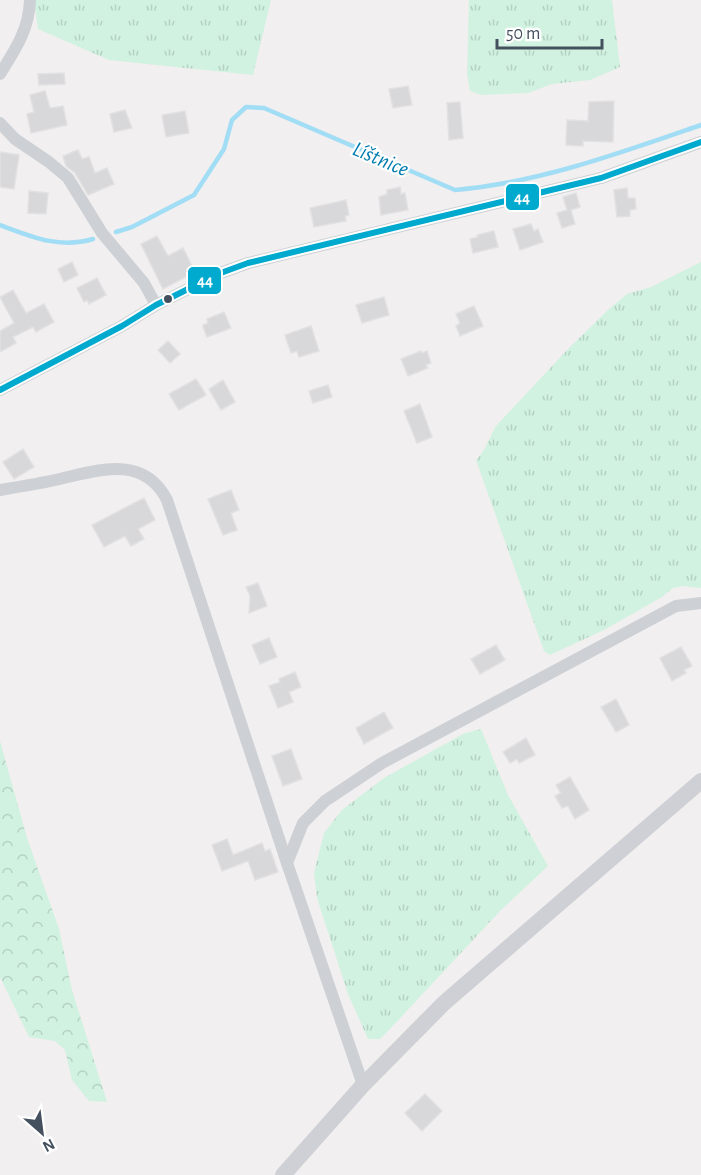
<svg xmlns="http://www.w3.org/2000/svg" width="701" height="1175" font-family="'Alegreya Sans',sans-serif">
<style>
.grass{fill:url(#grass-tufts)}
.forest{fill:url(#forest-crowns)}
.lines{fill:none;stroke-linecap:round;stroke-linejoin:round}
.stream{stroke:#a1ddf5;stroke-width:4.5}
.building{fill:#d8d7d9;stroke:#e2e1e2;stroke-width:1.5}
.street{stroke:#cdd0d4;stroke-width:12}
.secondary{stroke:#ced0d5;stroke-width:16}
.bus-1-casing{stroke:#fff;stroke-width:10}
.bus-1{stroke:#00a9ce;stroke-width:6}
.bus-dot{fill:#44505e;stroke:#fff;stroke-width:2}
.labels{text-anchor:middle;stroke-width:4.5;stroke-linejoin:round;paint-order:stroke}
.water-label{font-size:22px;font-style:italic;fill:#017cae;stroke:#fff}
.line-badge{stroke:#fff;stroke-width:2}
.badge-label{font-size:16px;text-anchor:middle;font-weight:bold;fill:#fff}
</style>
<defs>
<pattern id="grass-tufts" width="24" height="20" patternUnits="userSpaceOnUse" patternTransform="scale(1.5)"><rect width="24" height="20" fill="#d1f2e0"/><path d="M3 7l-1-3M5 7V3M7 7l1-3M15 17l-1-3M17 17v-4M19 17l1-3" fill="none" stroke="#b5d1c3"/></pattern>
<pattern id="forest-crowns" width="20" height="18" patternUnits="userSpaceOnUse" patternTransform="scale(1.5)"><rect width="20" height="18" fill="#d1f2e0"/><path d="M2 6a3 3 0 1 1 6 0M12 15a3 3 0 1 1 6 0" fill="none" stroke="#b5d1c3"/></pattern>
</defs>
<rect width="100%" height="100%" fill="#f1efef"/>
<g class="grass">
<polygon points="34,0 271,0 253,75 109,60 38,29"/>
<polygon points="469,0 612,0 620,67 590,80 552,84 528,93 481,95 470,91 467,74"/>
<path d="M701,262V588L682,586L673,588L662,597L604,630L550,655L544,651L476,460C486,450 489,438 496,426L568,349L608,310L627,294L651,287Z"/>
<polygon points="481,729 508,795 548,866 501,910 389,1030 380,1039 368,1039 348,994 317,898 314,873 324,833 342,810 384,778 463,734"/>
</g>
<polygon class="forest" points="0,741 27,838 59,929 72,990 107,1102 89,1101 72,1080 65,1050 55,1041 29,1037 0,977"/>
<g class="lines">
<g class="stream">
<path d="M0,225C32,237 59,249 93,239"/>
<path d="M116,232L132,227L194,195L224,149L232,120L246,107L264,108L455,190C538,183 623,152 701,125"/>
</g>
</g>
<g class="building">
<polygon points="64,73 65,84 39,85 38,74"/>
<polygon points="408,86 412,105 393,108 389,89"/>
<polygon points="45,91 50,108 63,106 67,125 31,133 27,114 34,112 30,95"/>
<polygon points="614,101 613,142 583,141 583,146 566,145 567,120 588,121 589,102"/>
<polygon points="460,102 463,138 449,140 447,103"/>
<polygon points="125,110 132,128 114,132 110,114"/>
<polygon points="185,111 189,133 166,137 162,115"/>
<polygon points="78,150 82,159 89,157 95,173 107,168 114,184 88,195 75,173 66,166 63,156"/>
<polygon points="0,152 19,155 14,189 0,187"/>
<polygon points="400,187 401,194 405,193 408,210 381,215 379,197 387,194 387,190"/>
<polygon points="627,188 628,198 635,198 636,209 630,210 630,216 617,217 614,190"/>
<polygon points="29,191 48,193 46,214 28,213"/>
<polygon points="576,193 580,207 571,210 575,224 562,228 557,213 567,210 563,197"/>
<polygon points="346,200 349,215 345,216 346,221 314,227 310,208"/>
<polygon points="531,224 534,231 538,229 543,242 520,250 513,229"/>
<polygon points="494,231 498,247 473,253 470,239 478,237 477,235"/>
<polygon points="157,236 168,256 183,248 195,272 163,289 141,244"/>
<polygon points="72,262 78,275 64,282 58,269"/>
<polygon points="97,278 106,295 89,304 87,300 84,302 77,288"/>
<polygon points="13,290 26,313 44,304 54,322 36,332 33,327 13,337 16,343 0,352 0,331 14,323 0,297"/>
<polygon points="384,297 389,315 362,323 356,305"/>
<polygon points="474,306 483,326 460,336 456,326 460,323 456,314"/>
<polygon points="224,312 231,328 207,337 203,327 203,325 208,323 207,319"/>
<polygon points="311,326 319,351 299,357 297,351 291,353 285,335"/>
<polygon points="168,341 180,354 170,363 158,350"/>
<polygon points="421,351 422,353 427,351 431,363 426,365 428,368 408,376 401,359"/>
<polygon points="196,379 206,395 179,410 169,394"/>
<polygon points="223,380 235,402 221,410 209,389"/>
<polygon points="328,385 332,397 313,403 309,391"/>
<polygon points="420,404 432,437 417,443 404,411"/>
<polygon points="23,449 34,467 14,479 3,462"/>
<polygon points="231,490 239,510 231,513 237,530 223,535 208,499"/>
<polygon points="144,498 155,520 138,529 144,539 131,546 125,536 104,547 92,525"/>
<polygon points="258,583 267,606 249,613 250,596 246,587"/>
<polygon points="269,638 277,657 260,664 252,645"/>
<polygon points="496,645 505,660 480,674 471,659"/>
<polygon points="681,647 692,666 684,670 686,673 672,681 660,658"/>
<polygon points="295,672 301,687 289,692 293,702 278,708 269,686 280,682 279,679"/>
<polygon points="616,699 629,725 616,732 601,707"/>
<polygon points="384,712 393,728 364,744 356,728"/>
<polygon points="526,738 535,755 519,763 517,759 510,763 503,752"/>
<polygon points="291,749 302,779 283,786 272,756"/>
<polygon points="570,777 589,810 575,819 568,806 562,808 555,796 561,793 556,785"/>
<polygon points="227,839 233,855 262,843 265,851 270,849 278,872 255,880 248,861 222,871 212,845"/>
<polygon points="425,1094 442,1111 422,1131 405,1113"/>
</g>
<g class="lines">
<g class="street">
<path d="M0,74C15,50 29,30 30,0"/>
<polyline points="0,123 15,139 49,162 68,178 102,233 144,283 156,305"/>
<polyline points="0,390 122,326 156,305 218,274 248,263 601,178 701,142"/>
<path d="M0,490C18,487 37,484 55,480C96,471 143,453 167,500L287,863"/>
<polyline points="363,1085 287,863 303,823 325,801 382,763 676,606 701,603"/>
</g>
<polyline class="secondary" points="283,1175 363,1085 444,1003 701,781"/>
<defs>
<polyline id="bus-1" points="0,390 122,326 156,305 218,274 248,263 601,178 701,142"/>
</defs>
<use href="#bus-1" class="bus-1-casing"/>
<use href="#bus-1" class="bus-1"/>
</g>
<circle class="bus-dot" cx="168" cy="299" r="5"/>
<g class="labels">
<g class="water-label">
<text transform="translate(381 158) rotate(23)" y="8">Líštnice</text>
</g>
</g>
<g class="line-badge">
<rect x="505" y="183" width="35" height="28" rx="6" fill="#00a9ce"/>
<rect x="187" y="266" width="35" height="29" rx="6" fill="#00a9ce"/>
</g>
<g class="badge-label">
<text x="522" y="203">44</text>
<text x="205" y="286">44</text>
</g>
<g transform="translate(42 1133) rotate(152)" stroke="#ffffff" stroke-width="4.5" paint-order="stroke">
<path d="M0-4.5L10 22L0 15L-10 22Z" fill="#44505e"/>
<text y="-9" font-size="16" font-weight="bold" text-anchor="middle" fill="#44505e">N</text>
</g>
<path d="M497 39v9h105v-9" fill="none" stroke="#44505e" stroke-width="3"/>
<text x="506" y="39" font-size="18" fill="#44505e" stroke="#ffffff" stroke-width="4.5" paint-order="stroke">50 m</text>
</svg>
